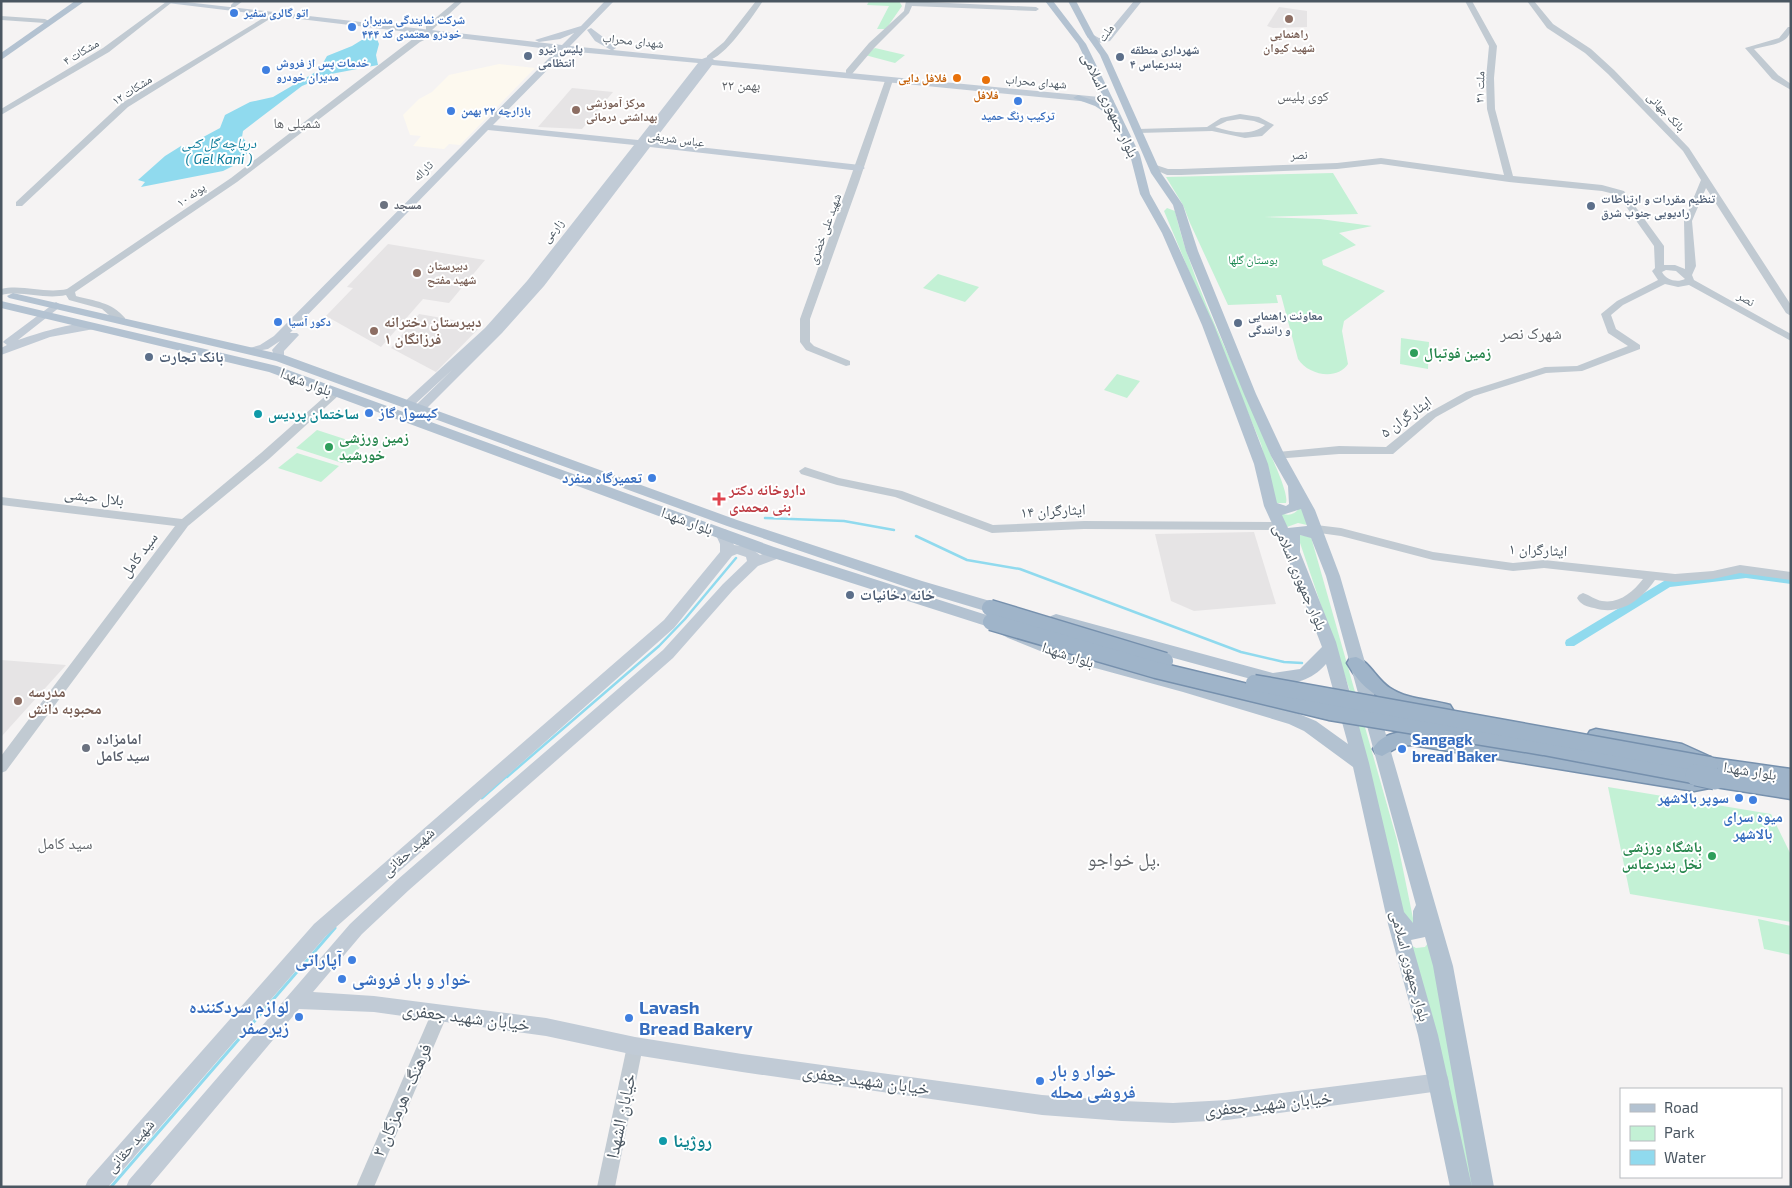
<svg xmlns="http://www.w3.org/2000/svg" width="1792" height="1188" font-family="'Exo 2','Noto Naskh Arabic',sans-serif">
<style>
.commercial{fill:#fdf9ef}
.education{fill:#e6e4e5}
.green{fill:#c3f1d5}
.water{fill:#90daee}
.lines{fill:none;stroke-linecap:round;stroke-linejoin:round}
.stream-far1{stroke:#90daee;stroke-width:2.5}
.stream{stroke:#90daee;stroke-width:3}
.canal{fill:#90daee;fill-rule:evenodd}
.trunk-casing{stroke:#7690ad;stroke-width:3}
.tertiary{fill:#c1cad2;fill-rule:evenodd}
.secondary{fill:#c1cbd6;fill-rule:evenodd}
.primary{fill:#b3c2d1;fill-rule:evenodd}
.trunk{fill:#9fb4c9;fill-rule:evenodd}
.trunk-bridge-far1-casing{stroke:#7690ad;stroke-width:19;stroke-linecap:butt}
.trunk-bridge-casing{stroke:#7690ad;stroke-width:23;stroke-linecap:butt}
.trunk-bridge-far1{stroke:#9fb4c9;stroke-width:16}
.trunk-bridge{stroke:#9fb4c9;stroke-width:21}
.shop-dot{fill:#3f7fe0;stroke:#fff;stroke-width:2}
.education-dot{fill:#8d6e63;stroke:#fff;stroke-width:2}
.service-dot{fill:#5c6f8a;stroke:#fff;stroke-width:2}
.food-dot{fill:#e8710a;stroke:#fff;stroke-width:2}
.worship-dot{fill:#6b7280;stroke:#fff;stroke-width:2}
.leisure-dot{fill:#2e9e5b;stroke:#fff;stroke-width:2}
.culture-dot{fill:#0f9aa8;stroke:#fff;stroke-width:2}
.health-dot{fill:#e0444e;stroke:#fff;stroke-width:2}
.labels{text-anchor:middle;stroke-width:4;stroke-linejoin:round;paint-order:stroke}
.far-shop-label{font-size:12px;font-weight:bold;fill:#366cbe;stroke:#fff;text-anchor:start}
.far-street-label{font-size:12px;fill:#4a5661;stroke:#fff}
.far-education-label{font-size:12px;font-weight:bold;fill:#785e54;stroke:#fff;text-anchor:start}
.far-service-label{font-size:12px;font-weight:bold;fill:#4e5e75;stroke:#fff;text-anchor:start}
.far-food-label{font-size:12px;font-weight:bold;fill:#c56008;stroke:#fff;text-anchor:end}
.far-worship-label{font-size:12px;font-weight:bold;fill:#5b616d;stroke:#fff;text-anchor:start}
.far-park-label{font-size:12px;fill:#17864f;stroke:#fff}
.far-neighbourhood-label{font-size:14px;fill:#5f6368;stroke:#fff}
.far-water-label{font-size:14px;font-style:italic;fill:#0c7c9b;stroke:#fff}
.street-label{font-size:15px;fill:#4a5661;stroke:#fff}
.education-label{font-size:15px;font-weight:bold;fill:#785e54;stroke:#fff;text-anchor:start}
.leisure-label{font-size:15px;font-weight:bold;fill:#27864d;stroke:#fff;text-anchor:start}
.service-label{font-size:15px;font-weight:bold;fill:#4e5e75;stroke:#fff;text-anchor:start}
.shop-label{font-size:15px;font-weight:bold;fill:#366cbe;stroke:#fff;text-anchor:start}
.culture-label{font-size:15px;font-weight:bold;fill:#0d838f;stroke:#fff;text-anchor:start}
.health-label{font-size:15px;font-weight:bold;fill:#be3a42;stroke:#fff;text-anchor:start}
.worship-label{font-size:15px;font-weight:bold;fill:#5b616d;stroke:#fff;text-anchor:start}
.neighbourhood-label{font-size:16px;fill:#5f6368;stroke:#fff}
.near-shop-label{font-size:18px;font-weight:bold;fill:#366cbe;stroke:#fff;text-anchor:start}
.near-street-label{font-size:18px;fill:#4a5661;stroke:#fff}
.near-culture-label{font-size:18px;font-weight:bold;fill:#0d838f;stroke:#fff;text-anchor:start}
.near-neighbourhood-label{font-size:19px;fill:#5f6368;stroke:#fff}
</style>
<rect width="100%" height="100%" fill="#f5f3f3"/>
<polygon class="commercial" points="499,64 535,68 460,145 449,144 444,149 413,146 421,136 410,135 403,115 419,99 432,92 449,75"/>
<g class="education">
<polygon points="1279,7 1307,11 1307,27 1273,28 1267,26"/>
<polygon points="572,88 613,92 582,129 538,127"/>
<polygon points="388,244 485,260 449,303 423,299 381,347 326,316 353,288 347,287"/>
<polygon points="419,314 482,325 436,372 391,348"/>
<polygon points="1254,532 1276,604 1194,611 1171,601 1155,534"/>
<polygon points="1,660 66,665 1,737"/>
</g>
<g class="green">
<polygon points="869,1 899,1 902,6 886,29 877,29 889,6 867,5"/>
<polygon points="875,48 905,55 895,63 865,55"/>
<path d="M1333,173L1358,214L1264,217L1320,219L1372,226L1339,233L1356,245L1322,260L1323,265L1385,291L1344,321L1342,331L1348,364C1337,381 1308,375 1298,359L1281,295H1276L1278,303L1228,305L1190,223L1183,205L1166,177Z"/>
<path d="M1167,208L1175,211C1195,296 1240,372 1270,453C1274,463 1289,494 1286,503H1276L1261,444L1164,211Z"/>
<polygon points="938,274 979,287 965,302 923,288"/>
<polygon points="1401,338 1429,342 1428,369 1400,364"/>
<polygon points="1117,374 1140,381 1127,398 1104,390"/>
<polygon points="317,430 363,445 342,463 296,448"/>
<polygon points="297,453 339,466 321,482 278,468"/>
<path d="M1301,505L1307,525L1298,523L1287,527L1279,512C1288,517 1296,515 1301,505Z"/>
<polygon points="1300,535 1311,537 1317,558 1397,840 1414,923 1408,925 1402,915 1349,688 1298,537"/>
<polygon points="1608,787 1771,814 1791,855 1791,922 1630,894"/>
<polygon points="1758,919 1791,926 1791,955 1764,949"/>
<polygon points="1431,939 1474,1187 1468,1187 1407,943 1416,948 1425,947"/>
</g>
<polygon class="water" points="372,36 377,39 379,44 376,55 378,65 331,74 302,86 243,131 242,137 252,148 237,164 223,171 141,187 145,182 138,180 165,156 181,146 188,147 195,143 194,142 220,128 225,115 250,102 273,97 319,70 327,56 352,46 365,38"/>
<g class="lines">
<g class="stream-far1">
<polyline points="765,518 844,521 894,530"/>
<polyline points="916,536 967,560 1020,569 1241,652 1284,662 1302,663"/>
<polyline points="507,777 659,646 685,619 736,558"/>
</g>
<g class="stream">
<polyline points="482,798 508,775"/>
<polyline points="111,1187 335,928"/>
</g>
<polygon class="canal" points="1746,572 1791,577 1791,584 1746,578 1670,587 1574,646 1566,646 1565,643 1566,640 1664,581"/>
<defs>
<g id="trunk">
<path d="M1356,657C1369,661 1377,680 1390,688C1408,700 1430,699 1450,705L1453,710L1450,715C1441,718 1432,715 1423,713C1390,706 1364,694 1347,663L1350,658Z"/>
<path d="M1596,729L1682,744L1713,758L1791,769V799L1715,787L1694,791L1412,745L1400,746L1382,756L1376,754L1373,749C1381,734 1397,732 1412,731L1694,775L1710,772L1679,758L1590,741L1587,736L1590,731Z"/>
</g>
</defs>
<use href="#trunk" class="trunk-casing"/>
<g class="tertiary">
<polygon points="235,1 243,1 235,7 231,7 231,5"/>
<polygon points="456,1 463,1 432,30 426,30 426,26"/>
<path d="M756,1H763C754,14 723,61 707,60V56L724,42Z"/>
<polygon points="906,1 1036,7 1039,9 1036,11 912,6 909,13 875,47 852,74 846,74 846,70 869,43 904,11"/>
<path d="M1465,1H1472L1497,46L1494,78L1495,109L1513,176L1602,185L1624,191L1664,246V265H1675L1685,269L1684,221L1701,180L1683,151L1608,74L1585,53L1547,28L1527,1H1534L1553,24L1591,49L1614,70L1689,148L1791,305V316L1786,313L1706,188L1692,221L1696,266L1692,275L1694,280L1791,334V341L1689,285L1678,287L1665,284L1623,305L1611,315L1616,329L1640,345V349L1582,371L1546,373L1474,396L1436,417L1393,454H1339L1274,459L1272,456L1278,452L1339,446L1386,447L1428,413L1466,392L1545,367L1577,366L1628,346L1608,333L1601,314L1617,301L1658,280L1652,271L1655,268L1654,246L1618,195L1602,191L1509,182L1381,164L1337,169L1181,175H1167L1149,167L1153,164L1168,169H1181L1337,163L1381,158L1504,175L1487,109L1486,78L1489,46ZM1666,270L1676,271L1685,279C1677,283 1666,280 1662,272Z"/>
<polygon points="166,2 171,3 109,52 1,115 1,109 103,48"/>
<polygon points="270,14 276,15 128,107 22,206 16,206 16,202 122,103"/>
<polygon points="1,16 45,19 49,21 45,23 1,20"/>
<path d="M1788,27H1791C1791,45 1768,45 1754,49L1778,75L1791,84V90L1772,79L1745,48L1779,38Z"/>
<path d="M432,31L439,33L420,42L237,182L75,292L76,296C94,301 112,302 125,318V322H117L102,309L69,300L66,295C44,300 23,290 1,295V289C23,284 45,294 67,289L231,178L414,38Z"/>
<polygon points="886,78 893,80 859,182 810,319 810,342 814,346 850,361 850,365 846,366 806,350 800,342 800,319"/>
<path d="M1240,114L1259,117L1274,125L1262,136L1245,138L1212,131L1138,133L1134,131L1138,129L1207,127L1221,118ZM1240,119L1254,121L1265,125C1250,137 1232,132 1215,127L1227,121Z"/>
<polygon points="335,390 339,391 339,395 269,459 188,526 6,771 1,773 1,756 175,526 1,505 1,497 182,519 261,453 331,391"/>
<polygon points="805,467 839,478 902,491 993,525 1084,521 1279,522 1285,526 1279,530 1084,529 992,533 895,497 837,485 801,474 799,471"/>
<path d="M1316,525L1341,528L1433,552L1513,563L1544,560L1675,574L1713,571L1740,565L1791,572V580L1740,573L1713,579L1675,582L1655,580C1640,601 1620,616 1594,608C1587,607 1580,604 1577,598L1579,595L1583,593C1590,595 1595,600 1602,601C1619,604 1633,592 1643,579L1544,568L1513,571L1433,560L1341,536L1312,532L1310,529Z"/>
<polygon points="440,1005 446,1007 448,1013 374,1187 356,1187 434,1007"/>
<polygon points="635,1038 641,1040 643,1046 615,1187 597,1187 627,1046 629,1040"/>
</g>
<g class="secondary">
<path d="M151,1H177L562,45L574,33L560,39L539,42L535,40L581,26L605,1H614L570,46L611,50L595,41L587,30L591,28L615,46L616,48L613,50L702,59L710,56L714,60L1110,98L1114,101L1110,104L712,65L653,142L860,165L865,168L860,171L650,147L544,286L502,333L424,411H416L414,408L416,405L452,370L412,407L408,408L402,404L485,328L527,281L634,145L488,130L290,333H297L299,335L284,351V360H276L272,350L280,341L268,349L246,353V349L260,345L274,336L557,50ZM566,51L698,63L638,140L493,125Z"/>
<polygon points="1134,1 1142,1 1110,41 1098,43 1087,37 1087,33 1090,33 1099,38 1104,37"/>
<path d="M56,302L61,305L60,307L18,340C32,335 89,316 99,326L94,329L50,337L1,355V348L7,345L3,342L5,340Z"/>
<polygon points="722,529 727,530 734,545 749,547 760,555 777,549 784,554 782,557 758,566 733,590 673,658 409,890 362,934 313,992 374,996 546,1018 635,1037 742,1054 1042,1095 1122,1101 1173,1103 1227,1100 1440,1073 1447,1075 1449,1082 1447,1089 1440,1091 1227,1120 1173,1123 1122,1121 1042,1115 742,1072 635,1055 546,1036 374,1012 299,1009 149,1187 126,1187 129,1180 350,924 397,880 663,650 723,584 747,561 746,557 737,554 732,556 674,628 326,936 108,1187 85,1187 88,1180 314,924 664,620 720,552 720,544 715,533"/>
</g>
<g class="primary">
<polygon points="75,1 85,1 1,60 1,53"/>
<path d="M1045,1H1053L1086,44L1140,155L1150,194L1172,233L1214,325L1242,396L1268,464L1277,503L1286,506L1289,504L1288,486L1271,456L1244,394L1186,251L1173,205L1151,173L1100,55L1086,35L1068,1H1076L1094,35L1108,55L1161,173L1183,205L1198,251L1256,394L1285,456L1315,510L1340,576L1453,966L1494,1187H1472L1433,966L1425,937L1411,940L1438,1035L1472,1187H1450L1418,1035L1388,924L1353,767L1304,731L1289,724L1183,692L1055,657L1008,638L986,626L764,555L269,372L1,308V301L277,366L774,547L996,618C1055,650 1117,662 1181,679C1221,690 1260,702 1299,714L1316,721L1348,744L1326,664C1311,681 1295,684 1273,685L1056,626L1051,624L1048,620L1051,616L1056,614L1273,673L1300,669L1322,647L1287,556L1264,506L1254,464L1202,325L1162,233L1140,194L1130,155L1112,117L1095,106L1073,98L1078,95L1107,105L1078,44ZM1301,509L1307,526L1288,528L1282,515ZM1300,535L1311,538L1326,576L1416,905L1413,911V923L1404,912L1369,763L1336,642L1300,552Z"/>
<polygon points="13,293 284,355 737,520 922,581 1007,606 1010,610 1007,614 1002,616 912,589 727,526 276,361 9,298 7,296"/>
</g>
<use href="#trunk" class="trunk"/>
<defs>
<g id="trunk-bridge-far1">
<polyline points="990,608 1165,661"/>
<polyline points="991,622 1156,670 1330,712 1544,747 1703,777"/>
<polyline points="1254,683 1710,765"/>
</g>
<polyline id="trunk-bridge" points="1696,775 1715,779"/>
</defs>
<use href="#trunk-bridge-far1" class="trunk-bridge-far1-casing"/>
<use href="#trunk-bridge" class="trunk-bridge-casing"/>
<use href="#trunk-bridge-far1" class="trunk-bridge-far1"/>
<use href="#trunk-bridge" class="trunk-bridge"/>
</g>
<g class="shop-dot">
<circle cx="234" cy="13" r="5"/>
<circle cx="352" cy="27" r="5"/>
<circle cx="266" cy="70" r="5"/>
<circle cx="1018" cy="101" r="5"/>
<circle cx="451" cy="111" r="5"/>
<circle cx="278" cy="322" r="5"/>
<circle cx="369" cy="413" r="5"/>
<circle cx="652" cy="478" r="5"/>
<circle cx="1402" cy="749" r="5"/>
<circle cx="1739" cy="798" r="5"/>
<circle cx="1753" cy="800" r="5"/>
<circle cx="352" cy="960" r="5"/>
<circle cx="342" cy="979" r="5"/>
<circle cx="299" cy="1017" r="5"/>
<circle cx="629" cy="1018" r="5"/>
<circle cx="1040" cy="1081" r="5"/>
</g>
<g class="education-dot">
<circle cx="1289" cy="19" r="5"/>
<circle cx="576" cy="110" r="5"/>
<circle cx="417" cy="273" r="5"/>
<circle cx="374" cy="331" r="5"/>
<circle cx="18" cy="701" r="5"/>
</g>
<g class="service-dot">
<circle cx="528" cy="56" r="5"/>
<circle cx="1120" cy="57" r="5"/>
<circle cx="1591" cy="206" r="5"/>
<circle cx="1238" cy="323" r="5"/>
<circle cx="149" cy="357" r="5"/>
<circle cx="850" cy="595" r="5"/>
</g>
<g class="food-dot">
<circle cx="957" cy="78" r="5"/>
<circle cx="986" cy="80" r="5"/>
</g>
<g class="worship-dot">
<circle cx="384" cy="205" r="5"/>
<circle cx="86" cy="748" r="5"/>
</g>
<g class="leisure-dot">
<circle cx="1414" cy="353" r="5"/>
<circle cx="329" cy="447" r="5"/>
<circle cx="1712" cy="856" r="5"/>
</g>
<g class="culture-dot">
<circle cx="258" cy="414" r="5"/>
<circle cx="663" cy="1141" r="5"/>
</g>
<path class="health-dot" d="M716.5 491.5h5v5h5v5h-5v5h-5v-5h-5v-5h5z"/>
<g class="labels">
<g class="far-shop-label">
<text x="244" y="17">اتو گالری سفیر</text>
<text x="362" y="24">شرکت نمایندگی مدیران<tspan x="362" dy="14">خودرو معتمدی کد ۴۴۴</tspan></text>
<text x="276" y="67">خدمات پس از فروش<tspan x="276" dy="14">مدیران خودرو</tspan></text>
<text x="461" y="115">بازارچه ۲۲ بهمن</text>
<text x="1018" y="120" text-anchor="middle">ترکیب رنگ حمید</text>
<text x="288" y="326">دکور آسیا</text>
</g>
<g class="far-street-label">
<text transform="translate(1106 33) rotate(-54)" y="4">ملت</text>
<text transform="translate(633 41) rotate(6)" y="4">شهدای محراب</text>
<text transform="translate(81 52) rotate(-31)" y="4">مشکات ۴</text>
<text transform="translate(1036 82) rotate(5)" y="4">شهدای محراب</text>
<text transform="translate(1480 87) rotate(-88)" y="4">ملت ۳۱</text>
<text transform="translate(132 90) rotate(-33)" y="4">مشکات ۱۲</text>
<text transform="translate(1666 112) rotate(46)" y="4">بانک جهانی</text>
<text transform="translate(676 139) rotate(8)" y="4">عباس شریفی</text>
<text transform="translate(1299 155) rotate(-2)" y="4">نصر</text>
<text transform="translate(423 171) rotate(-45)" y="4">ثاراله</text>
<text transform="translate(191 195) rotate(-35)" y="4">پونه ۱۰</text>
<text transform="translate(825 229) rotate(-70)" y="4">شهید علی خضری</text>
<text transform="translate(553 231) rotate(-51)" y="4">زارعی</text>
<text transform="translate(1746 299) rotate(30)" y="4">نصر</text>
</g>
<g class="far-education-label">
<text x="1289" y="38" text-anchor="middle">راهنمایی<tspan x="1289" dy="14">شهید کیوان</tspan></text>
<text x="586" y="107">مرکز آموزشی<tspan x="586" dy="14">بهداشتی درمانی</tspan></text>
<text x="427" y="270">دبیرستان<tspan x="427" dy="14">شهید مفتح</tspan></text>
</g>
<g class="far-service-label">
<text x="538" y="53">پلیس نیرو<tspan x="538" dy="14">انتظامی</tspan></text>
<text x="1130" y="54">شهرداری منطقه<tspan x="1130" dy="14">۴ بندرعباس</tspan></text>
<text x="1601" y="203">تنظیم مقررات و ارتباطات<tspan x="1601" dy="14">رادیویی جنوب شرق</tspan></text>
<text x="1248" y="320">معاونت راهنمایی<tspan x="1248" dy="14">و رانندگی</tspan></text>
</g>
<g class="far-food-label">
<text x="947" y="82">فلافل دایی</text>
<text x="986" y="99" text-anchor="middle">فلافل</text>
</g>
<g class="far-worship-label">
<text x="394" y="209">مسجد</text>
</g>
<g class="far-park-label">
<text x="1253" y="264">بوستان گلها</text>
</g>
<g class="far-neighbourhood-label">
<text x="741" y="90">۲۲ بهمن</text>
<text x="1303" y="101">کوی پلیس</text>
<text x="297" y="128">شمیلی ها</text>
</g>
<g class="far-water-label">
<text x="219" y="148">دریاچه گل کنی<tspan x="219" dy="16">( Gel Kani )</tspan></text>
</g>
<g class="street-label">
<text transform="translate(1110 105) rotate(65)" y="5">بلوار جمهوری اسلامی</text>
<text transform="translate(306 382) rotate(21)" y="5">بلوار شهدا</text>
<text transform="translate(1406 417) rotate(-36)" y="5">ایثارگران ۵</text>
<text transform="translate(94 497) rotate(7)" y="5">بلال حبشی</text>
<text transform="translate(1053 511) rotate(-3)" y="5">ایثارگران ۱۴</text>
<text transform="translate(687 521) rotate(20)" y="5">بلوار شهدا</text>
<text transform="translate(1538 550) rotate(2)" y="5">ایثارگران ۱</text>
<text transform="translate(139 555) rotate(-53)" y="5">سید کامل</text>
<text transform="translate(1300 577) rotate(67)" y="5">بلوار جمهوری اسلامی</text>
<text transform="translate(1068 655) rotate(18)" y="5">بلوار شهدا</text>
<text transform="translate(1750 771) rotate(9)" y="5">بلوار شهدا</text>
<text transform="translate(408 852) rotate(-42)" y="5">شهید حقانی</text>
<text transform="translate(1410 966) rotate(75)" y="5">بلوار جمهوری اسلامی</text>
<text transform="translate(130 1146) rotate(-49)" y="5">شهید حقانی</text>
</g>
<g class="education-label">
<text x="384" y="327">دبیرستان دخترانه<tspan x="384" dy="17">فرزانگان ۱</tspan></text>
<text x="28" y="697">مدرسه<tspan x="28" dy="17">محبوبه دانش</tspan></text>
</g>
<g class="leisure-label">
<text x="1424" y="358">زمین فوتبال</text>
<text x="339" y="443">زمین ورزشی<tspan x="339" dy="17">خورشید</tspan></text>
<text x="1702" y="852" text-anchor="end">باشگاه ورزشی<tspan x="1702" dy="17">نخل بندرعباس</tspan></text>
</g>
<g class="service-label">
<text x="159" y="362">بانک تجارت</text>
<text x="860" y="600">خانه دخانیات</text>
</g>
<g class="shop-label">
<text x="379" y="418">کپسول گاز</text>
<text x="642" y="483" text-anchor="end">تعمیرگاه منفرد</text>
<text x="1412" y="745">Sangagk<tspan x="1412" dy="17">bread Baker</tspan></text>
<text x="1729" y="803" text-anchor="end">سوپر بالاشهر</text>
<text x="1753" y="822" text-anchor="middle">میوه سرای<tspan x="1753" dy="17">بالاشهر</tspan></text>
</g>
<g class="culture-label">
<text x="268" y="419">ساختمان پردیس</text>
</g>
<g class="health-label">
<text x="729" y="495">داروخانه دکتر<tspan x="729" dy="17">بنی محمدی</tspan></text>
</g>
<g class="worship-label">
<text x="96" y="744">امامزاده<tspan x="96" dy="17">سید کامل</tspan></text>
</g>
<g class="neighbourhood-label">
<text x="1531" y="339">شهرک نصر</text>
<text x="65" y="849">سید کامل</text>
</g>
<g class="near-shop-label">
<text x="342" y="966" text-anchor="end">آپاراتی</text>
<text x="352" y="985">خوار و بار فروشی</text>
<text x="289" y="1013" text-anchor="end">لوازم سردکننده<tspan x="289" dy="21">زیرصفر</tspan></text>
<text x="639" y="1014">Lavash<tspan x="639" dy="21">Bread Bakery</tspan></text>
<text x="1050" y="1077">خوار و بار<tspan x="1050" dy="21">فروشی محله</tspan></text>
</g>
<g class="near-street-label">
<text transform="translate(466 1017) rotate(7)" y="6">خیابان شهید جعفری</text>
<text transform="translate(866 1080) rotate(8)" y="6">خیابان شهید جعفری</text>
<text transform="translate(402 1100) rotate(-66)" y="6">فرهنگ- هرمزگان ۳</text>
<text transform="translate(1268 1104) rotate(-6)" y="6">خیابان شهید جعفری</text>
<text transform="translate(621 1116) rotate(-78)" y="6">خیابان الشهدا</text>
</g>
<g class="near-culture-label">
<text x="673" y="1147">روژینا</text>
</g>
<g class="near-neighbourhood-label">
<text x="1124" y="866">پل خواجو.</text>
</g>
</g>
<rect width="1792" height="1188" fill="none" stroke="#4a5661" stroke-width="5"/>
<rect x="1620" y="1088" width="162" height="90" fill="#ffffff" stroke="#b7bbc0"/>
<rect x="1630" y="1104" width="25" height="8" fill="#b3c2d1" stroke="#b7bbc0"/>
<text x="1664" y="1113" font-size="15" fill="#4a5661">Road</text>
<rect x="1630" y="1126" width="25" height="15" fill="#c3f1d5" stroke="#b7bbc0"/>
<text x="1664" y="1138" font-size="15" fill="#4a5661">Park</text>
<rect x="1630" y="1150" width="25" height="15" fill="#90daee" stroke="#b7bbc0"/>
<text x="1664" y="1163" font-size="15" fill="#4a5661">Water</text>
</svg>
